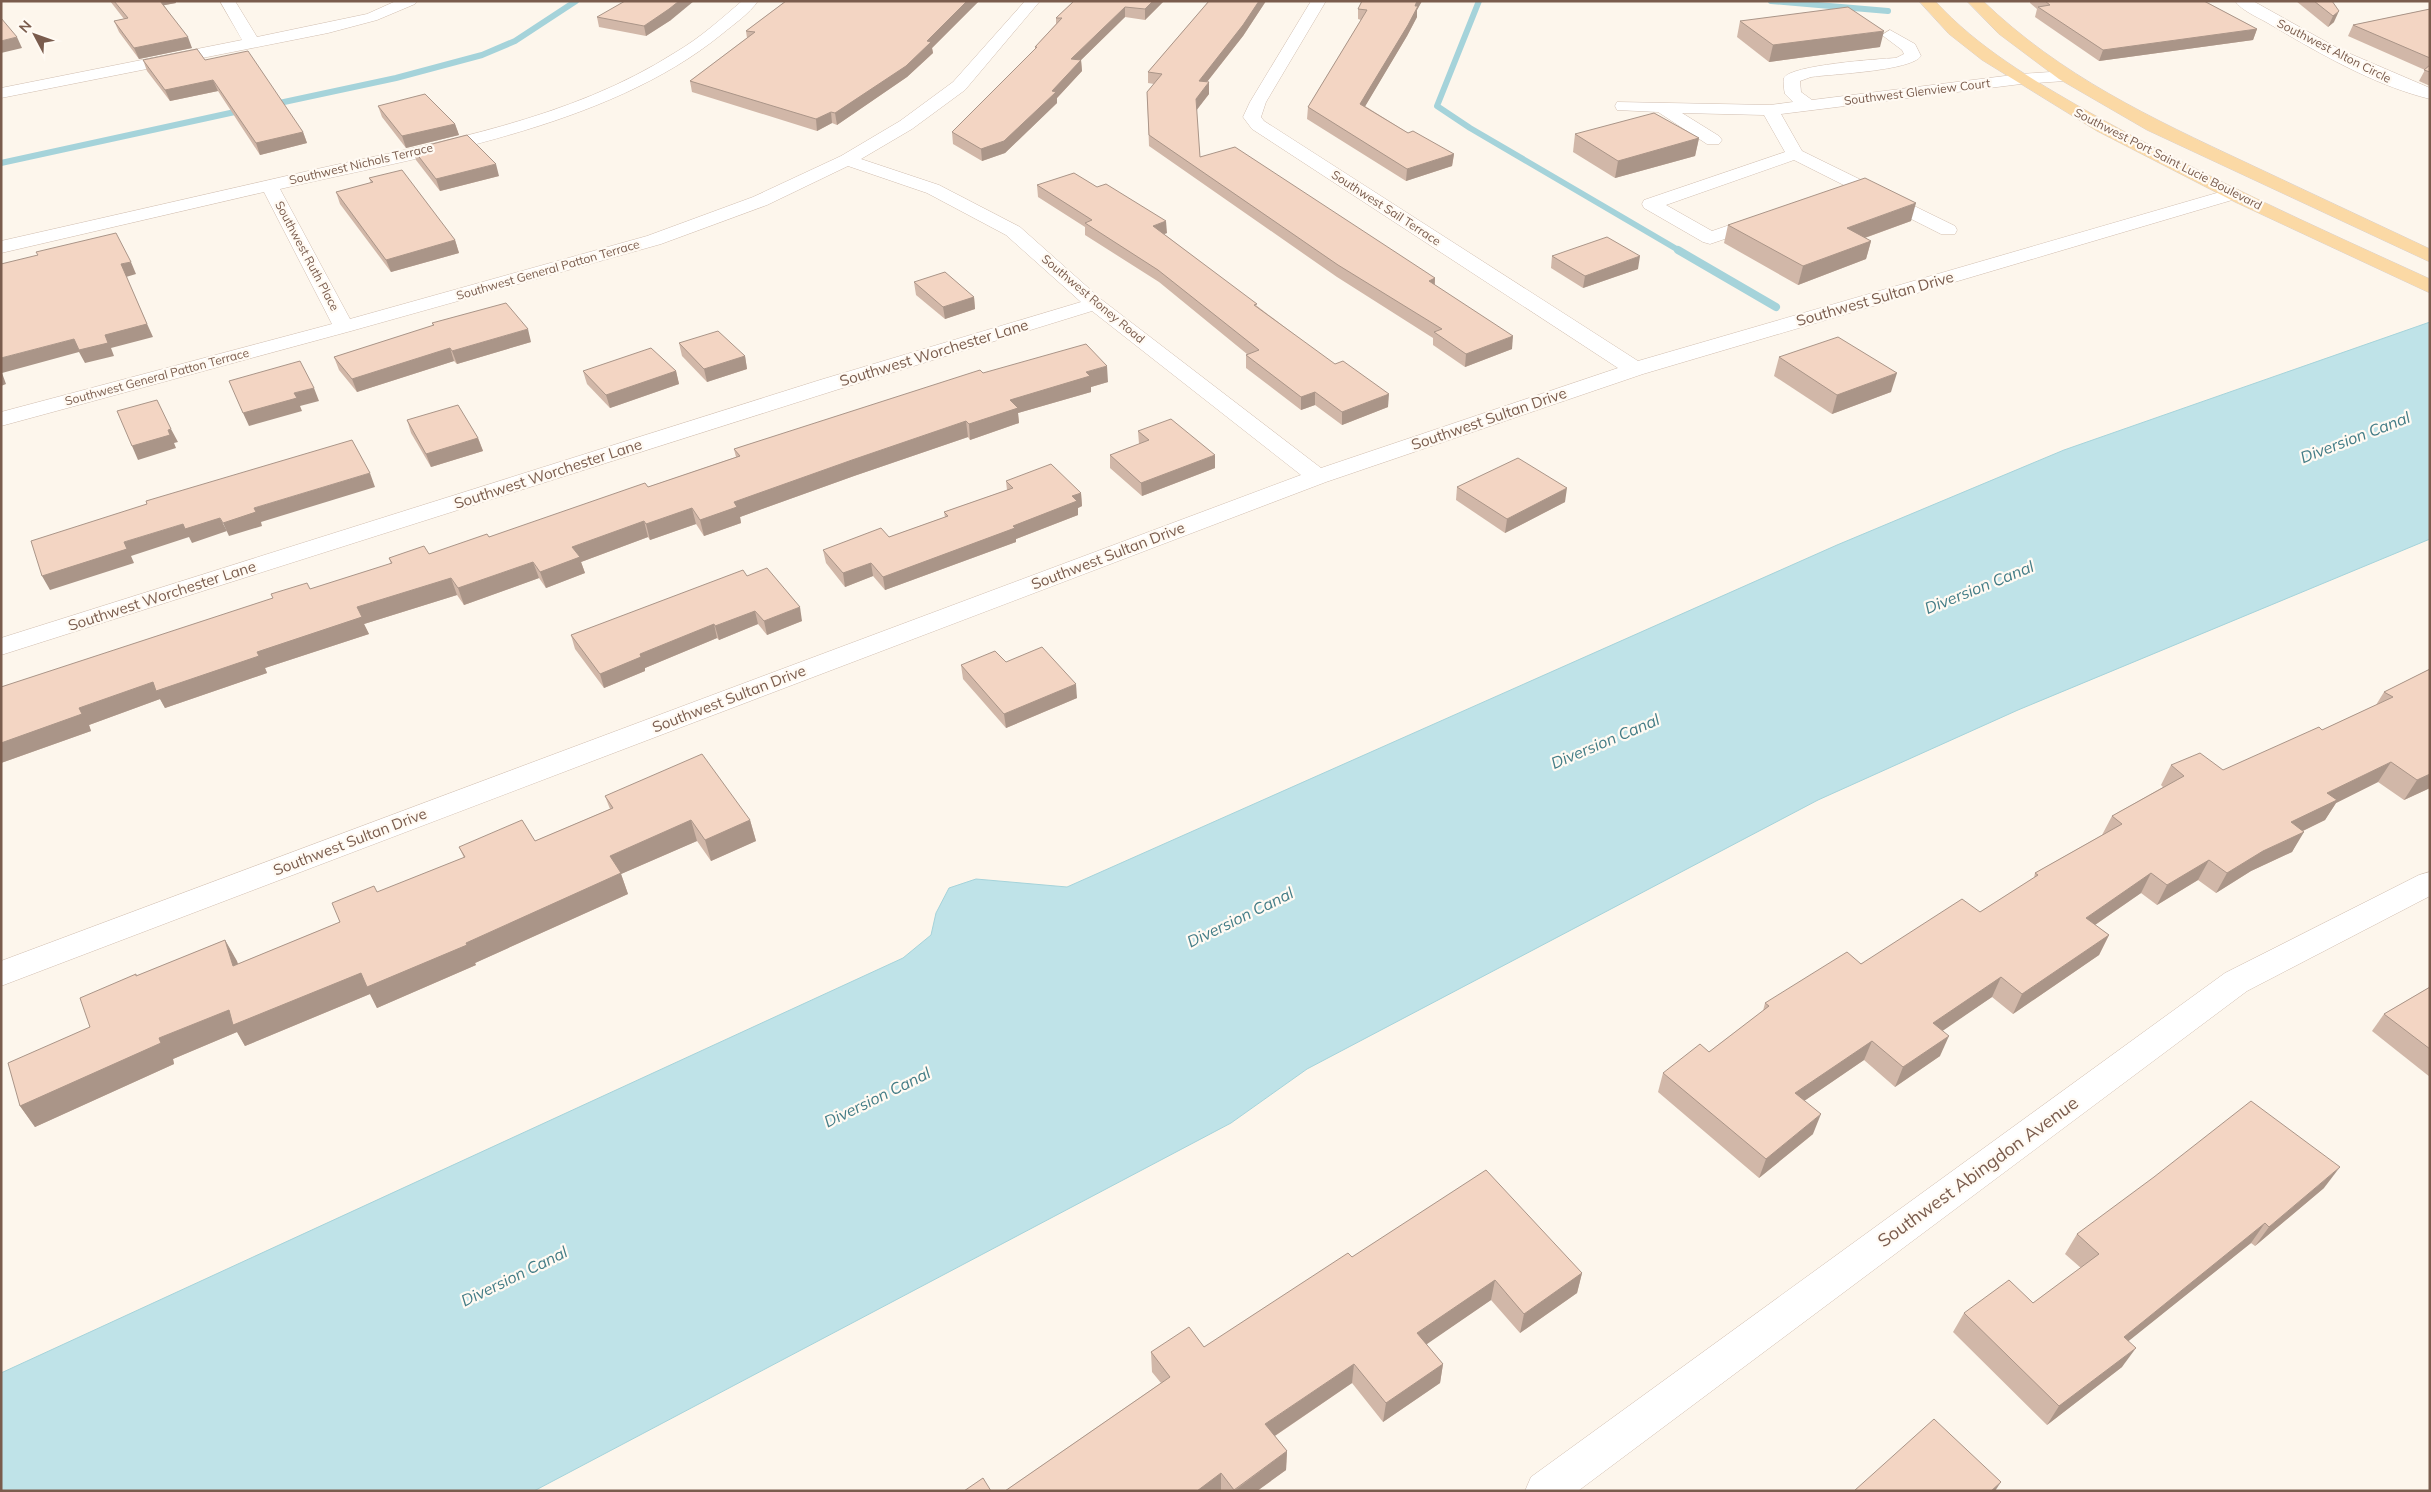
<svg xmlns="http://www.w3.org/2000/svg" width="2431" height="1492" font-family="Mulish,sans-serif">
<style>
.water{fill:#bfe3e8;stroke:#a5d3da}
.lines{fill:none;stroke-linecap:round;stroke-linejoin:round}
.stream-far1{stroke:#a5d3da;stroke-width:6}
.stream{stroke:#a5d3da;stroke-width:8}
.minor-casing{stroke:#d1beb0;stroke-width:1}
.major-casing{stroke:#dad1cd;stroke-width:1}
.minor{fill:#fff;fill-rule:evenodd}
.major{fill:#fbd9a5;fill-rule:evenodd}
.wall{fill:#d1b7a8}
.shaded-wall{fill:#aa9588}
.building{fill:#f3d5c3;stroke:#aa9588}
.labels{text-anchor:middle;stroke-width:4.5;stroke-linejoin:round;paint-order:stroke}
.far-street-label{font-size:12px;fill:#7a5c4d;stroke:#fffaf3}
.street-label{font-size:15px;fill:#7a5c4d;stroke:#fffaf3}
.water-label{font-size:16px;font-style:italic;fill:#437c86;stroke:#fffaf3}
.near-street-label{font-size:18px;fill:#7a5c4d;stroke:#fffaf3}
</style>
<rect width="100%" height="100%" fill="#fdf6ec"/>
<polygon class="water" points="2430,322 2430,539 2018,710 1818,800 1307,1069 1231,1123 534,1491 1,1491 1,1373 903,958 931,935 936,913 949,888 976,879 1067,887 1837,545 2064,450"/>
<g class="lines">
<g class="stream-far1">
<polyline points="1479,1 1437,106 1470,128 1680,251"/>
<polyline points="1771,1 1888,11"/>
<polyline points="270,105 396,78 482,55 515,41 576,1"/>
<polyline points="1,163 244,110"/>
</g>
<polyline class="stream" points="1678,250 1776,307"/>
<defs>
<g id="minor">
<polygon points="220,1 235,1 257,37 367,14 396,1 417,1 415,4 377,20 328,33 1,98 1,88 242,40"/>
<path d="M742,1H758C749,14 734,24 722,34C607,128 422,156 280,189L350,319L647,236L753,197L841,156L900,121L953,82L1025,1H1040L965,90L912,129L861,159L939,185L1020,227L1102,300L1321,468L1618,368L1252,129L1243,117L1250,102L1311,1H1326L1266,102L1261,117L1264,121L1638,361L2227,190H2239L2242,194L2239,198L1643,374L1326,482L1,986V961L1301,475L1092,311L836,390L1,655V638L820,380L1081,302L1006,235L927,193L848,166L767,205L661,244L351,331L1,426V412L332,324L264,192L1,253V241C107,217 212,193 317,169C439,142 570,120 676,52C700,38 721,19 742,1Z"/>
<path d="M2235,1H2253L2339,49L2430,88V99C2373,85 2317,52 2266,22C2257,17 2241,10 2235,1Z"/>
<path d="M1890,30L1915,44L1921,56C1911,71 1832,74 1811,77L1800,81L1801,92L1812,100L2021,74L2065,71L2071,73L2073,76L2071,79L2065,81L2021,84L1781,114L1802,151L1955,226L1957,230L1955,234H1941L1794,160L1666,205L1712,231L1762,214L1769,216L1771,220L1769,224L1710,244L1703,242L1644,208L1642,204L1644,200L1785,152L1764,115L1682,113L1719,136L1722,140L1719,144H1707L1658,112L1617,110L1615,106L1617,102L1770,105L1793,102L1785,94C1784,90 1783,82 1784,78C1790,65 1879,59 1896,58L1904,54L1902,50L1882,35Z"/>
<polygon points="2430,872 2430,896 2247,991 1578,1491 1525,1491 1531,1477 2225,973 2419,875"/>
</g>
<g id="major">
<path d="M1919,1H1935C1978,48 2033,80 2087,111C2198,174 2314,226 2430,279V293L2235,202L2097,131L1982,60L1949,34Z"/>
<path d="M1967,1H1983C2061,76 2151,118 2247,163C2308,192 2369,220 2430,249V262L2147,130L2059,79L1999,34Z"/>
</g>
</defs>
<use href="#minor" class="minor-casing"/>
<use href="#major" class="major-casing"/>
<use href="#minor" class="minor"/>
<use href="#major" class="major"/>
</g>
<g class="wall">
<polygon points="110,1 175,1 176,3 164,5 192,48 139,59 119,32 114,21 124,19"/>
<polygon points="786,1 979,1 932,48 933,53 907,77 837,125 832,123 817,131 692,92 690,81 747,38 746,31"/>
<polygon points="1074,1 1164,1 1145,20 1125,17 1081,60 1082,71 1057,98 1057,103 1005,153 982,161 953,144 952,132 1035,49 1035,47 1056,24 1056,18"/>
<polygon points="1209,1 1266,1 1243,36 1207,82 1209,94 1196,110 1200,157 1435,278 1435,285 1512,349 1465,367 1433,345 1433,338 1337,277 1149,146 1147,92 1154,84 1148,83 1148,72"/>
<polygon points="1362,1 1422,1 1417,10 1417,17 1407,36 1365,106 1408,133 1454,154 1452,166 1406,181 1307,119 1308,107 1361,20 1358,19 1358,9"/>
<polygon points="2030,1 2204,1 2257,29 2253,40 2099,61 2035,17 2037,9 2030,3"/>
<polygon points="2296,1 2332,1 2334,22 2328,27"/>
<polygon points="2430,9 2430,86 2419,81 2425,70 2348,36 2353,25"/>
<polygon points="597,17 671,20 646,36 599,27"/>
<polygon points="1740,21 1880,47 1769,62 1737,37"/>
<polygon points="143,60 205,60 303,132 307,143 260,155 218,91 170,101 147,71"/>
<polygon points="378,106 455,124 459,135 406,148 382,117"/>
<polygon points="1575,134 1699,138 1695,156 1615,178 1573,152"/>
<polygon points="413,149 499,176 440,191 416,160"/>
<polygon points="369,178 455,240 459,253 391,272 340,204 336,192 371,183"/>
<polygon points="1037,185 1167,233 1164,234 1388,407 1342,425 1315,405 1301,410 1246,368 1246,355 1247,354 1159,282 1085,235 1085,227 1038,197"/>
<polygon points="1911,221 1865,238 1871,241 1866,259 1798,285 1724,243 1728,225"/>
<polygon points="1552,256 1638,269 1583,288 1551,268"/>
<polygon points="914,282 974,297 975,309 945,319 916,295"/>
<polygon points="432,323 531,342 457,364 454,361 357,392 339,370 334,357 433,326"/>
<polygon points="679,343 745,356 747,369 707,382 682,356"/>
<polygon points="1779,357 1891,392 1832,414 1774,376"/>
<polygon points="583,371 676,371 679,384 610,408 587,384"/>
<polygon points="983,373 1108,382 1091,387 1091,392 1018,413 1019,423 970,440 968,437 854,476 740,517 741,523 704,536 696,524 650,540 648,537 581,562 585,573 546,588 539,578 464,605 457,595 364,624 369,634 265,668 267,673 165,708 160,699 89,725 91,731 1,763 1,687 391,564 389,558 429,554 489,537 648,487 736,457 734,449"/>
<polygon points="407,420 478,438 483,451 431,467 411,433"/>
<polygon points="1138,431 1215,468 1142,496 1110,468 1110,455 1139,444"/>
<polygon points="1006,481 1081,493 1082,506 1078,508 1078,515 1016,539 1016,542 885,590 873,576 845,587 826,563 823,550 889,537 945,517 944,512 1007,490"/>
<polygon points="1457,487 1565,502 1505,533 1456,500"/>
<polygon points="747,576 802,621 767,635 758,624 719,640 717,638 645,668 645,671 604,688 575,649 571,635"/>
<polygon points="1006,662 1077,698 1006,728 963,679 961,665"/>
<polygon points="2430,669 2430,788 2404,800 2378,782 2336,803 2325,820 2303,831 2292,852 2251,871 2216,893 2198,880 2157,905 2141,893 2095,925 2109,935 2099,955 2013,1014 1992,997 1942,1030 1940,1056 1895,1087 1864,1060 1804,1101 1813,1134 1759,1178 1658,1092 1663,1073 1709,1052 1763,1011 1765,1003 1861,964 1980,912 2034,878 2035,873 2102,835 2112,816 2163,787 2161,785 2171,765 2223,770 2322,730 2376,705 2384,692"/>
<polygon points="605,796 750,820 756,841 711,861 697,841 621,874 628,894 475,963 476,965 377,1008 370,994 245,1046 237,1032 173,1059 174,1064 35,1127 20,1106 90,1027 137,976 225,940 238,964 340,922 464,858 459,847 535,841 610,809"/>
<polygon points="2430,987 2430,1077 2372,1031 2384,1014"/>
<polygon points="2324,1188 2255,1246 2251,1243 2128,1341 2122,1367 2047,1425 1953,1332 1964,1313 2033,1303 2081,1268 2065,1254 2077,1234"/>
<polygon points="1352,1257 1582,1273 1577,1293 1520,1333 1491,1300 1426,1344 1443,1364 1440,1383 1383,1422 1352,1383 1275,1436 1287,1451 1286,1470 1257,1491 1005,1491 1161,1383 1152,1372 1151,1352 1204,1347"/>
</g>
<g class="shaded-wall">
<polygon points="158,1 175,1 176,3 160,6"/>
<polygon points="679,1 694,1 671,20 646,36 644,26"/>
<polygon points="967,1 979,1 932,48 933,53 907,77 837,125 835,113 927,41"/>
<polygon points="1153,1 1164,1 1145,20 1145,9"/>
<polygon points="1259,1 1266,1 1243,36 1199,92 1199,81"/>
<polygon points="1417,1 1422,1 1417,10 1417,17 1407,36 1360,115 1360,104"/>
<polygon points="1125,7 1125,17 1081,60 1082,71 1057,98 1057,103 1005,153 982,161 981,149 1052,91 1071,59"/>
<polygon points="2339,11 2334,22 2328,27 2333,16"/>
<polygon points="2257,29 2253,40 2099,61 2103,50"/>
<polygon points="1884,31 1880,47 1769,62 1773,45"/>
<polygon points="17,37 22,48 1,53 1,41"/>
<polygon points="188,37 192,48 139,59 134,48"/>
<polygon points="213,80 218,91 170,101 165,90"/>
<polygon points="1209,82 1209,94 1196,111 1196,99"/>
<polygon points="831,112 832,123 817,131 816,119"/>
<polygon points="455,124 459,135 406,148 402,136"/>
<polygon points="303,132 307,143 260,155 256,143"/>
<polygon points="1699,138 1695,156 1615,178 1618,161"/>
<polygon points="1454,154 1452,166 1406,181 1407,169"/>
<polygon points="496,164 499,176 440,191 436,179"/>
<polygon points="1916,203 1911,221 1842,246 1847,228"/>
<polygon points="1166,221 1167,233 1153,238 1153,226"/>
<polygon points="455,240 459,253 391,272 386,260"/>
<polygon points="1871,241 1866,259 1798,285 1803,266"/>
<polygon points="1640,256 1638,269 1583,288 1585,276"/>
<polygon points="131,262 136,274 126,277 153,337 111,348 114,356 85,363 79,352 2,373 6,384 1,386 1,358 74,339 105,335 121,264"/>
<polygon points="1435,278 1434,291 1429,281"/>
<polygon points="974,297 975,309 945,319 943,307"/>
<polygon points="528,329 531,342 457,364 452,351"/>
<polygon points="1513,336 1512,349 1465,367 1466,354"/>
<polygon points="450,348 454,361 357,392 352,379"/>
<polygon points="745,356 747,369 707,382 704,369"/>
<polygon points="1107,366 1108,382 1091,387 1091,392 1018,413 1019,423 970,440 969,424 1010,400 1086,372"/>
<polygon points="676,371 679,384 610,408 606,395"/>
<polygon points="1897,373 1891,392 1832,414 1837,395"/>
<polygon points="314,388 319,401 300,406 302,411 249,426 243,413 294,393"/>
<polygon points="1315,392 1315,405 1301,410 1301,397"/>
<polygon points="1389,394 1388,407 1342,425 1342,412"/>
<polygon points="966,421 968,437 854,476 740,517 741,523 704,536 700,520 734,502 852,460"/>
<polygon points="171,429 178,442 174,443 176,448 138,460 132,446"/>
<polygon points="478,438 483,451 431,467 426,454"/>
<polygon points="1215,455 1215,468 1142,496 1141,483"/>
<polygon points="370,473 375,487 261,522 262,526 229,536 223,523 254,508"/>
<polygon points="1567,488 1565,502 1505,533 1507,519"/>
<polygon points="1081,493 1082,506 1078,508 1078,515 1016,539 1016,542 885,590 883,577 1013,526 1072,496"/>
<polygon points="692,508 696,524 650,540 646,524"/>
<polygon points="220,518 227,531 192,543 189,537 131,556 134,563 50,590 42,576 124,542 183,524"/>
<polygon points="644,521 648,537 581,562 585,573 546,588 540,572 572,547"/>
<polygon points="533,562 539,578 464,605 458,588"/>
<polygon points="871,563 873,576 845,587 843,573"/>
<polygon points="451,578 457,595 364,624 369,634 265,668 267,673 165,708 160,699 89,725 91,731 1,763 1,743 79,708 153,682 257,652 357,607"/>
<polygon points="800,607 802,621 767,635 764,621"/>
<polygon points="755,611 758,624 719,640 715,626"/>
<polygon points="714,624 717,638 645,668 645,671 604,688 600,674 640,654"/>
<polygon points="1076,684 1077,698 1006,728 1004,714"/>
<polygon points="2391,762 2378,782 2336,803 2325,820 2280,842 2291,822 2327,793"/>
<polygon points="2430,774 2430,788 2404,800 2417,780"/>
<polygon points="691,820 697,841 621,874 628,894 475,963 476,965 377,1008 370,994 245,1046 237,1032 173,1059 174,1064 35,1127 20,1106 159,1038 229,1010 466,943 610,856"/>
<polygon points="750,820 756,841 711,861 705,840"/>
<polygon points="2304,832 2292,852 2251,871 2216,893 2227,873 2263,851"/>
<polygon points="2209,860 2198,880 2157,905 2167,885"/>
<polygon points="2151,873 2141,893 2076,938 2086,918"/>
<polygon points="2109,935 2099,955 2013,1014 2022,994"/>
<polygon points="225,940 237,961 245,986 233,966"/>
<polygon points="2001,977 1992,997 1925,1043 1933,1023"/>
<polygon points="1949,1036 1940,1056 1895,1087 1903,1067"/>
<polygon points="1872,1041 1864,1060 1788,1112 1795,1093"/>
<polygon points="1821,1114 1813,1134 1759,1178 1766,1159"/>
<polygon points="2340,1167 2324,1188 2255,1246 2269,1227"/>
<polygon points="2265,1223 2251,1243 2110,1356 2124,1337"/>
<polygon points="1582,1273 1577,1293 1520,1333 1524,1314"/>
<polygon points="1495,1280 1491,1300 1414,1353 1417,1333"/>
<polygon points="2136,1348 2122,1367 2047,1425 2059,1406"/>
<polygon points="1354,1364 1352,1383 1264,1443 1265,1424"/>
<polygon points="1443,1364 1440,1383 1383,1422 1386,1403"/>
<polygon points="1287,1451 1286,1470 1257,1491 1234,1491"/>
<polygon points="1221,1473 1221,1491 1197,1491"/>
<polygon points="2001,1482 1995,1491 1991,1491"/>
</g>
<g class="building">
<polygon points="114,1 160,1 188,37 134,48 114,21 128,18"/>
<polygon points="625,1 679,1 669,9 644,26 597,17"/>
<polygon points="786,1 967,1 927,41 931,42 906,66 835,113 831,112 816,119 690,81 755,32 746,31"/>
<polygon points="1074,1 1153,1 1145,9 1125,7 1071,59 1081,60 1052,91 1056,92 1004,141 981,149 952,132 1037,47 1035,47 1062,18 1056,18"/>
<polygon points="1209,1 1259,1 1243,25 1199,81 1209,82 1196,99 1200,157 1235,147 1435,278 1429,281 1513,336 1466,354 1434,332 1442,329 1338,265 1149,135 1147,92 1162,74 1148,72"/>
<polygon points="1362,1 1417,1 1415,6 1418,6 1408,25 1360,104 1408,133 1413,131 1454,154 1407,169 1308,107 1367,10 1358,9"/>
<polygon points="2045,1 2204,1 2257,29 2103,50 2038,7 2050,5"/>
<polygon points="2314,1 2332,1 2339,11 2333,16"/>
<polygon points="1848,7 1884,31 1773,45 1740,21"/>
<polygon points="2430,9 2430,58 2353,25"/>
<polygon points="1,18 17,37 1,41"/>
<polygon points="197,49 205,60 248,51 303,132 256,143 213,80 165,90 143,60"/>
<polygon points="2430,65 2430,72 2424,70"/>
<polygon points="425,94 455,124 402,136 378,106"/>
<polygon points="1654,113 1699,138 1618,161 1575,134"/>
<polygon points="467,135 496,164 436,179 413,149"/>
<polygon points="402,170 455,240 386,260 336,192 373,182 369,178"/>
<polygon points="1074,173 1097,187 1106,184 1166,221 1153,226 1257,304 1254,305 1335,364 1343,361 1389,394 1342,412 1315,392 1301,397 1246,355 1259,350 1158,270 1085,223 1092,220 1037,185"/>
<polygon points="1865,178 1916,203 1847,228 1871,241 1803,266 1728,225"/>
<polygon points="116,233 131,262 121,264 147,324 105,335 108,343 79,350 74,339 1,358 1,264 38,255 36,252"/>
<polygon points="1607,237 1640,256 1585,276 1552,256"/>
<polygon points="945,272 974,297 943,307 914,282"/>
<polygon points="506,303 528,329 452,351 450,348 352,379 334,357 434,325 432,323"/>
<polygon points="718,331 745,356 704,369 679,343"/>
<polygon points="1838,337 1897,373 1837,395 1779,357"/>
<polygon points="1086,344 1107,366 1086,372 1090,376 1010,400 1018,408 969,424 966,421 852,460 734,502 737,507 700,520 692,508 646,524 644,521 572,547 580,557 540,572 533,562 458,588 451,578 357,607 362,617 257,652 259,656 156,691 153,682 79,708 82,714 1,743 1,687 273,598 271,594 307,583 310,589 392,563 389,558 424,546 429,554 487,534 489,537 645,483 648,487 740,456 734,449 980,370 983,373"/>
<polygon points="651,348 676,371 606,395 583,371"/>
<polygon points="300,361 314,388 294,393 297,398 243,413 229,381"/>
<polygon points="157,400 171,429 168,430 170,435 132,446 117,411"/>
<polygon points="458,405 478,438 426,454 407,420"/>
<polygon points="1171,419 1215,455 1141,483 1110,455 1149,440 1138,431"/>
<polygon points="352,440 370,473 254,508 256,512 223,523 220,518 185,529 183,524 124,542 127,549 42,576 31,541 147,504 146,501"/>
<polygon points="1518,458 1567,488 1507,519 1457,487"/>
<polygon points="1051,464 1081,493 1072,496 1077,501 1013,526 1015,528 883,577 871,563 843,573 823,550 881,528 889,537 948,516 944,512 1013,488 1006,481"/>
<polygon points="767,568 800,607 764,621 755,611 715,626 714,624 640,654 641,657 600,674 571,635 743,570 747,576"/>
<polygon points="1042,647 1076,684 1004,714 961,665 995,651 1006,662"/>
<polygon points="2430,669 2430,774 2417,780 2391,762 2327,793 2337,800 2291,822 2304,832 2263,851 2227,873 2209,860 2167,885 2151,873 2086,918 2109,935 2022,994 2001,977 1933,1023 1949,1036 1903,1067 1872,1041 1795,1093 1821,1114 1766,1159 1663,1073 1700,1044 1709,1052 1769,1006 1765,1003 1847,952 1861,964 1962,899 1980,912 2038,875 2035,873 2122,824 2112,816 2184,776 2171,765 2200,753 2223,770 2319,727 2322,730 2393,697 2384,692"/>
<polygon points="702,754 750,820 705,840 691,820 610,856 621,873 466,943 467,945 367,987 361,973 233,1025 229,1010 159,1038 161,1043 20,1106 8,1063 90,1027 80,998 136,974 136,976 225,940 233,966 340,922 332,903 374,886 377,892 465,857 459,847 522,820 535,841 613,808 605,796"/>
<polygon points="2430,987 2430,1049 2384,1014"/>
<polygon points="2251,1101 2340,1167 2269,1227 2265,1223 2124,1337 2136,1348 2059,1406 1964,1313 2009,1280 2033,1303 2099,1254 2077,1234 2154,1177"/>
<polygon points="1486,1170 1582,1273 1524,1314 1495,1280 1417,1333 1443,1364 1386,1403 1354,1364 1265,1424 1287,1451 1234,1490 1221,1473 1197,1491 1005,1491 1170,1377 1151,1352 1189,1327 1204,1347 1348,1253 1352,1257"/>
<polygon points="1934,1419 2001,1482 1991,1491 1854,1491"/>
<polygon points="983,1478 991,1491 964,1491"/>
</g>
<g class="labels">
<g class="far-street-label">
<text transform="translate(2334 51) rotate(27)" y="4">Southwest Alton Circle</text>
<text transform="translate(1917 92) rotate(-7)" y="4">Southwest Glenview Court</text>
<text transform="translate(2168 159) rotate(27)" y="4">Southwest Port Saint Lucie Boulevard</text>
<text transform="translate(361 164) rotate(-13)" y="4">Southwest Nichols Terrace</text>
<text transform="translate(1386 208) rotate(33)" y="4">Southwest Sail Terrace</text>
<text transform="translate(307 256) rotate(62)" y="4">Southwest Ruth Place</text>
<text transform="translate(548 270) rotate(-16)" y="4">Southwest General Patton Terrace</text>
<text transform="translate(1093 299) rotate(40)" y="4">Southwest Roney Road</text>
<text transform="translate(157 377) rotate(-15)" y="4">Southwest General Patton Terrace</text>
</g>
<g class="street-label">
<text transform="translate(1875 299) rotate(-16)" y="5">Southwest Sultan Drive</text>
<text transform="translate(934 353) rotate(-17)" y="5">Southwest Worchester Lane</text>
<text transform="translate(1489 419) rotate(-19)" y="5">Southwest Sultan Drive</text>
<text transform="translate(548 474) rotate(-18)" y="5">Southwest Worchester Lane</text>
<text transform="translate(1108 556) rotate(-21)" y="5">Southwest Sultan Drive</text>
<text transform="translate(162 596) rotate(-18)" y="5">Southwest Worchester Lane</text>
<text transform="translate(729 699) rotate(-21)" y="5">Southwest Sultan Drive</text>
<text transform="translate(350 842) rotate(-21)" y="5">Southwest Sultan Drive</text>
</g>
<g class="water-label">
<text transform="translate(2355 437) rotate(-21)" y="6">Diversion Canal</text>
<text transform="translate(1979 587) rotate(-22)" y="6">Diversion Canal</text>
<text transform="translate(1605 741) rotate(-23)" y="6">Diversion Canal</text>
<text transform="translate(1240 917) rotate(-26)" y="6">Diversion Canal</text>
<text transform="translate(877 1097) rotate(-26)" y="6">Diversion Canal</text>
<text transform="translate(514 1276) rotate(-26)" y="6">Diversion Canal</text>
</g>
<g class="near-street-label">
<text transform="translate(1978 1172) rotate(-36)" y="6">Southwest Abingdon Avenue</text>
</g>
</g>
<rect width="2431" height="1492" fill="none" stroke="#7a5c4d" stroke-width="5"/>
<g transform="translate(35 35) rotate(311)" stroke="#fffaf3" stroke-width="4" paint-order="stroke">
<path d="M0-4L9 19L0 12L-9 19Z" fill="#7a5c4d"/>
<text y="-8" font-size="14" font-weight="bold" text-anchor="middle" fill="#7a5c4d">N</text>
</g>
</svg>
